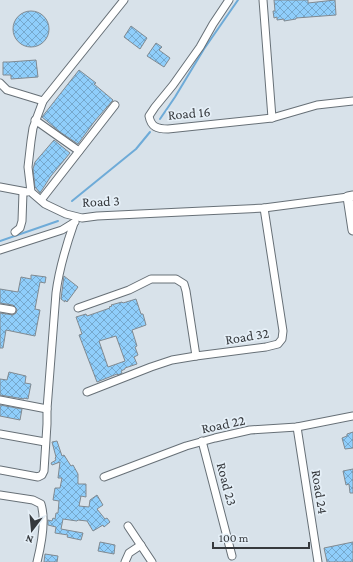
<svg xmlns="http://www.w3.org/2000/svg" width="353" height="562" font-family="'Crimson Pro',serif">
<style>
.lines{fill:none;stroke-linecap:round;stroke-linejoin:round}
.stream{stroke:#6eabd8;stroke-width:2}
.building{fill:url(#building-cross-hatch);stroke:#818a91;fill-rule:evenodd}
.minor-casing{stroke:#677077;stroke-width:9}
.tertiary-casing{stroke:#677077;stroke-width:11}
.minor{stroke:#fff;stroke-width:7}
.tertiary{stroke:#fff;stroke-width:9}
.labels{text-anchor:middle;stroke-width:3.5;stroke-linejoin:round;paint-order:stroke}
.street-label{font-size:14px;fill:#36393d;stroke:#e5eff7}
</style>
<defs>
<pattern id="building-cross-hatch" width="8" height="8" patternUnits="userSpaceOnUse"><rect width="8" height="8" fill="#8fcefb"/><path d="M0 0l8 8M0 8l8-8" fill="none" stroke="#76a8cc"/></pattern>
</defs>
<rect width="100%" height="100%" fill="#d8e2ea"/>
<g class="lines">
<g class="stream">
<polyline points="160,119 175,97 204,49 238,0"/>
<polyline points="72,201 136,149 150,132"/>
<polyline points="0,241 58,221"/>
</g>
</g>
<g class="building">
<polygon points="274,0 308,0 308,3 335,0 336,15 296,18 296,19 284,21 284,19 277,20 277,17 274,18 273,11 275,11"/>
<circle cx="31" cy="29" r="18"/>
<polygon points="131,26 147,38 140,49 124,37"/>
<polygon points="156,43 162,47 159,50 170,58 164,67 147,56"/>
<polygon points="36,60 38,77 11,79 11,75 3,75 3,62 9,62"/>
<polygon points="79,70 96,83 94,84 113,100 94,122 78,144 60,132 42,117"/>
<polygon points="54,140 70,153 51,176 40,193 35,187 33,169 35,162"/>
<polygon points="31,275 46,277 45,283 40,282 35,309 40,310 35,336 6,330 3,348 0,348 0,313 13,315 16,313 17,310 16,308 13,305 0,303 0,289 18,292 21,277 31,279"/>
<polygon points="64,276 78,287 67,302 65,300 65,302 61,299"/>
<path d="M136,299L141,314H143L146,325L132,330L137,346L135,347L138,355L134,357L137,364L125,368V369L121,371L122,373L118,375L117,374L97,382L79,335L82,334L76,317L86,314L87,316L110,308L109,307L112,306L111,305L122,302L123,303ZM116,336L125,361L108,367L99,341Z"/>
<polygon points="9,372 26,376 25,383 31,384 28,399 24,398 24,399 0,395 0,379 7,380"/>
<polygon points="0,405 22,409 20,420 0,416"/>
<polygon points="353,432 353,448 345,449 342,438 347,436 347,434"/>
<polygon points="57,441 62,456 64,455 71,466 73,465 78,474 78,484 86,484 86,497 81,496 79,506 89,507 90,500 97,495 103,505 97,509 105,519 107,518 110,522 104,527 103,525 93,531 87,521 78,520 77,521 63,519 61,529 83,533 81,540 67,537 68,535 55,533 56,527 48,525 48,520 52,521 53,518 55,519 56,513 58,513 59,501 53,500 55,488 60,488 62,478 58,478 60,462 52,465 51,463 56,460 55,458 56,457 52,442"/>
<polygon points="353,469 353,493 350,493 349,484 346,485 343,471"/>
<polygon points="100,542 115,545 114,554 98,551"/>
<polygon points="353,542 353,562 327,562 324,548"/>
<polygon points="45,554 58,556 57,562 44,562"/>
</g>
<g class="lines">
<defs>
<g id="minor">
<polyline points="124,0 43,101 33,128 31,141 28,167 31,192 45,204 66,214 82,218 97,216 264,208 348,197"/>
<path d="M229,0L213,24L200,47L173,85L155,107L149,116C151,127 157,129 168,129L272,118L317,105L353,101"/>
<polyline points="263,0 272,118"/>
<polyline points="0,83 7,90 43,101"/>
<polyline points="35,120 79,151"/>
<polyline points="0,187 27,192"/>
<polyline points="41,200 115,105"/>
<polyline points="15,232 20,228 22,221 23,192"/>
<polyline points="0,250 62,230 75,222"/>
<polyline points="0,308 12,310"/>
<polyline points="78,308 129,290 151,279 176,279 184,284 186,291 196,356"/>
<polyline points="87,392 151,367 172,360 196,356 266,347 278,344 282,339 283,331 264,208"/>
<polyline points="0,400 47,409"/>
<polyline points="297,427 318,562"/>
<polyline points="0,434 45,442"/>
<polyline points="202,441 232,556"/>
<path d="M0,470L38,477L42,475L44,471L47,424V409L56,293C59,269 66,246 74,223"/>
<polyline points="104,477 186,446 215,438 250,430 297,427 353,416"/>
<path d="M0,495L33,500L41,504C46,520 41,546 37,562"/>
<polyline points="128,526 152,562"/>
<polyline points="125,562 129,553 141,545"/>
</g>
<polyline id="tertiary" points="353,196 348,197 353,230"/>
</defs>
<use href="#minor" class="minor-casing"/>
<use href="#tertiary" class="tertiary-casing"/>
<use href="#minor" class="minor"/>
<use href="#tertiary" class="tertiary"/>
</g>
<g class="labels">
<g class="street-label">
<text transform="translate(189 113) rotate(-5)" y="5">Road 16</text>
<text transform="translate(101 201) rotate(-2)" y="5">Road 3</text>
<text transform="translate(247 336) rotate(-9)" y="5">Road 32</text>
<text transform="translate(223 424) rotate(-12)" y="5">Road 22</text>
<text transform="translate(227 484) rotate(75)" y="5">Road 23</text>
<text transform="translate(320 492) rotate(81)" y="5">Road 24</text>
</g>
</g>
<g transform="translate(32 530) rotate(196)" stroke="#e5eff7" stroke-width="3" paint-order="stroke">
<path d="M0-3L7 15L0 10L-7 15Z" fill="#36393d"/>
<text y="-6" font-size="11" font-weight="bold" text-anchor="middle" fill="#36393d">N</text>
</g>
<path d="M213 542v6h96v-6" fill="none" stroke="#36393d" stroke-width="2"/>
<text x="219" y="542" font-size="12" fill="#36393d" stroke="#e5eff7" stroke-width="3" paint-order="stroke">100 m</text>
</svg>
